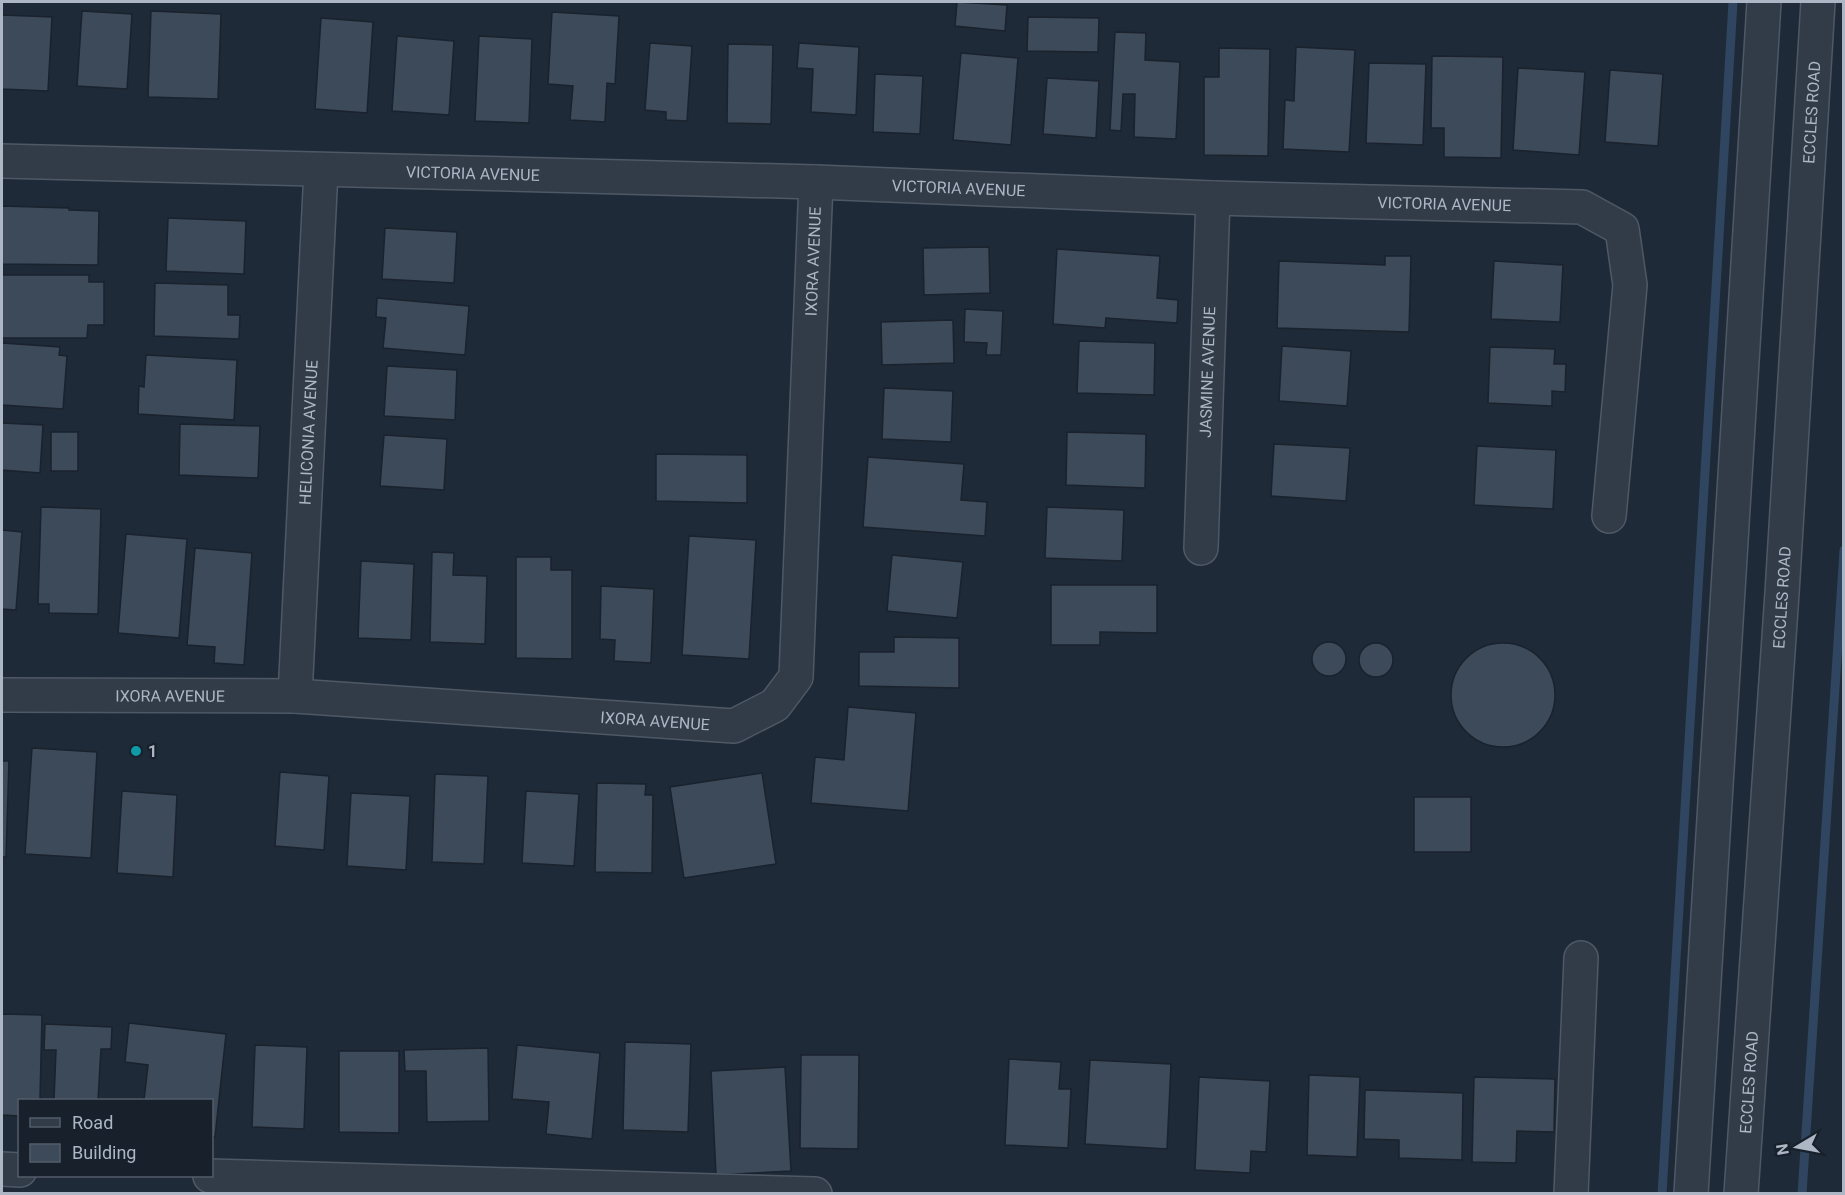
<svg xmlns="http://www.w3.org/2000/svg" width="1845" height="1195" font-family="Roboto,sans-serif">
<style>
.lines{fill:none;stroke-linecap:round;stroke-linejoin:round}
.stream{stroke:#30455f;stroke-width:9}
.building{fill:#3c4a5a;stroke:#1a222e;stroke-width:1.5}
.minor-casing{stroke:#4f5966;stroke-width:36}
.minor{stroke:#323b48;stroke-width:33}
.culture-dot{fill:#0f9aa8;stroke:#18202c;stroke-width:2}
.labels{text-anchor:middle;stroke-width:4.5;stroke-linejoin:round;paint-order:stroke}
.street-label{font-size:16px;fill:#acb6c5;stroke:#18202c}
.poi-label{font-size:16px;font-weight:bold;fill:#acb6c5;stroke:#18202c;text-anchor:start}
</style>
<rect width="100%" height="100%" fill="#1e2a37"/>
<g class="lines">
<g class="stream">
<polyline points="1662,1194 1733,2"/>
<polyline points="1802,1194 1844,550"/>
</g>
</g>
<g class="building">
<polygon points="957,2 1007,5 1005,31 955,26"/>
<polygon points="82,11 132,14 127,89 77,86"/>
<polygon points="151,11 221,14 218,99 148,97"/>
<polygon points="552,12 619,16 615,84 607,83 605,122 570,120 573,86 548,84"/>
<polygon points="2,15 52,17 48,91 2,89"/>
<polygon points="1028,17 1099,18 1098,52 1027,51"/>
<polygon points="321,18 373,22 367,113 315,109"/>
<polygon points="1115,32 1146,33 1145,60 1180,62 1176,139 1134,137 1135,94 1123,94 1121,131 1110,130"/>
<polygon points="397,36 454,41 449,115 392,111"/>
<polygon points="479,36 532,39 529,123 475,121"/>
<polygon points="650,43 692,46 687,121 666,120 666,112 645,110"/>
<polygon points="799,43 859,47 856,115 811,112 813,69 797,68"/>
<polygon points="728,44 773,45 771,124 727,123"/>
<polygon points="1296,47 1355,50 1349,152 1283,149 1285,100 1294,101"/>
<polygon points="1219,48 1270,49 1268,156 1204,155 1204,77 1219,77"/>
<polygon points="961,53 1018,58 1011,145 953,140"/>
<polygon points="1432,56 1503,57 1501,158 1444,157 1444,128 1431,128"/>
<polygon points="1369,63 1426,64 1423,145 1366,143"/>
<polygon points="1518,68 1585,72 1579,155 1513,150"/>
<polygon points="1610,70 1663,74 1658,146 1605,142"/>
<polygon points="875,74 923,76 920,134 873,132"/>
<polygon points="1047,78 1099,81 1096,138 1043,134"/>
<polygon points="2,206 69,208 69,210 99,211 98,265 2,264"/>
<polygon points="168,218 246,221 244,274 166,271"/>
<polygon points="385,228 457,232 454,283 382,279"/>
<polygon points="989,247 990,293 924,295 923,248"/>
<polygon points="1057,249 1160,256 1157,298 1178,300 1177,323 1106,318 1105,328 1053,324"/>
<polygon points="1385,256 1411,256 1409,332 1277,328 1279,261 1385,265"/>
<polygon points="1494,261 1563,265 1560,322 1491,319"/>
<polygon points="2,275 89,275 89,282 104,282 104,325 88,325 87,338 2,338"/>
<polygon points="155,283 228,285 228,315 240,315 239,339 154,336"/>
<polygon points="377,298 469,306 465,355 383,348 386,318 376,317"/>
<polygon points="965,309 1003,311 1001,355 986,355 987,343 964,342"/>
<polygon points="953,320 954,363 882,365 881,322"/>
<polygon points="1079,341 1155,343 1154,395 1077,393"/>
<polygon points="2,343 60,347 59,355 67,356 63,409 2,405"/>
<polygon points="1282,346 1351,351 1347,406 1279,401"/>
<polygon points="1490,347 1555,349 1554,364 1566,364 1565,392 1552,391 1552,406 1488,403"/>
<polygon points="146,355 237,360 234,420 138,414 139,386 144,387"/>
<polygon points="387,366 457,370 455,420 384,416"/>
<polygon points="884,388 953,391 951,442 882,439"/>
<polygon points="2,423 43,425 40,473 2,470"/>
<polygon points="180,424 260,426 258,478 179,475"/>
<rect x="51" y="432" width="27" height="39"/>
<polygon points="1067,432 1146,434 1145,488 1066,485"/>
<polygon points="384,435 447,439 444,490 380,486"/>
<polygon points="1274,444 1350,448 1346,501 1271,496"/>
<polygon points="1477,446 1556,450 1553,509 1474,505"/>
<polygon points="656,454 747,455 747,503 656,501"/>
<polygon points="868,457 964,464 961,500 987,502 985,536 863,527"/>
<polygon points="41,507 101,509 98,614 49,613 49,604 38,604"/>
<polygon points="1047,507 1124,510 1122,561 1045,558"/>
<polygon points="2,530 22,532 16,610 2,609"/>
<polygon points="126,534 187,539 179,638 118,633"/>
<polygon points="689,536 756,540 749,659 682,655"/>
<polygon points="195,548 252,553 244,665 214,663 215,647 187,645"/>
<polygon points="432,552 454,553 453,575 487,576 485,644 430,642"/>
<polygon points="892,555 963,562 957,618 887,611"/>
<polygon points="516,557 551,557 551,570 572,570 572,659 516,658"/>
<polygon points="361,561 414,564 411,640 358,638"/>
<polygon points="1051,585 1157,585 1157,633 1100,632 1100,645 1051,645"/>
<polygon points="601,586 654,589 651,663 614,661 615,640 600,639"/>
<polygon points="894,637 959,638 959,688 859,686 859,652 894,652"/>
<circle cx="1329" cy="659" r="17"/>
<circle cx="1503" cy="695" r="52"/>
<circle cx="1376" cy="660" r="17"/>
<polygon points="848,707 916,713 908,811 811,803 815,757 844,760"/>
<polygon points="32,748 97,752 91,858 25,854"/>
<polygon points="2,761 9,761 6,857 2,857"/>
<polygon points="280,772 329,776 324,850 275,846"/>
<polygon points="762,773 776,864 684,878 670,787"/>
<polygon points="435,774 488,776 484,864 432,862"/>
<polygon points="597,783 646,784 645,795 653,795 652,873 595,872"/>
<polygon points="122,791 177,795 173,877 117,873"/>
<polygon points="526,791 579,794 574,866 522,863"/>
<polygon points="351,793 410,796 406,870 347,866"/>
<rect x="1414" y="797" width="57" height="55"/>
<polygon points="2,1014 42,1015 40,1100 20,1100 20,1116 2,1115"/>
<polygon points="129,1023 226,1034 215,1137 212,1137 212,1100 144,1100 148,1065 125,1062"/>
<polygon points="45,1024 112,1027 111,1049 101,1049 98,1100 54,1100 56,1050 44,1050"/>
<polygon points="625,1042 691,1044 688,1132 623,1130"/>
<polygon points="255,1045 307,1047 304,1129 252,1127"/>
<polygon points="517,1045 600,1053 592,1139 546,1134 549,1102 512,1099"/>
<polygon points="488,1048 489,1121 427,1122 426,1071 405,1071 404,1050"/>
<polygon points="339,1051 399,1051 399,1133 339,1132"/>
<polygon points="801,1055 859,1055 858,1149 800,1148"/>
<polygon points="1009,1059 1061,1062 1059,1089 1071,1089 1068,1148 1005,1145"/>
<polygon points="1090,1060 1171,1064 1167,1149 1085,1144"/>
<polygon points="785,1067 791,1171 716,1175 711,1071"/>
<polygon points="1309,1075 1360,1077 1357,1157 1307,1155"/>
<polygon points="1199,1077 1270,1081 1266,1152 1251,1151 1250,1173 1195,1170"/>
<polygon points="1474,1077 1555,1079 1554,1132 1517,1131 1516,1163 1472,1162"/>
<polygon points="1365,1090 1463,1093 1462,1160 1399,1158 1399,1140 1364,1139"/>
</g>
<g class="lines">
<defs>
<g id="minor">
<path id="s1" d="M2,161L816,182L1213,198L1582,207L1622,229L1630,285L1609,516"/>
<path id="s2" d="M1201,548L1213,198"/>
<path id="s3" d="M2,695L295,696L734,726L775,705L796,677L816,182"/>
<path id="s4" d="M295,696L321,170"/>
<polyline points="2,1169 20,1170"/>
<polyline points="210,1176 815,1194"/>
<polyline points="1571,1194 1581,958"/>
<polyline points="1691,1194 1764,2"/>
<path id="s5" d="M1741,1194L1782,593L1818,2"/>
</g>
</defs>
<use href="#minor" class="minor-casing"/>
<use href="#minor" class="minor"/>
</g>
<circle class="culture-dot" cx="136" cy="751" r="6"/>
<g class="labels">
<g class="street-label">
<text dy="6" stroke="none"><textPath href="#s5" startOffset="1084">ECCLES ROAD</textPath></text>
<text dy="6" stroke="none"><textPath href="#s1" startOffset="471">VICTORIA AVENUE</textPath></text>
<text dy="6" stroke="none"><textPath href="#s1" startOffset="957">VICTORIA AVENUE</textPath></text>
<text dy="6" stroke="none"><textPath href="#s1" startOffset="1443">VICTORIA AVENUE</textPath></text>
<text dy="6" stroke="none"><textPath href="#s3" startOffset="1230">IXORA AVENUE</textPath></text>
<text dy="6" stroke="none"><textPath href="#s2" startOffset="176">JASMINE AVENUE</textPath></text>
<text dy="6" stroke="none"><textPath href="#s4" startOffset="264">HELICONIA AVENUE</textPath></text>
<text dy="6" stroke="none"><textPath href="#s5" startOffset="598">ECCLES ROAD</textPath></text>
<text dy="6" stroke="none"><textPath href="#s3" startOffset="168">IXORA AVENUE</textPath></text>
<text dy="6" stroke="none"><textPath href="#s3" startOffset="654">IXORA AVENUE</textPath></text>
<text dy="6" stroke="none"><textPath href="#s5" startOffset="112">ECCLES ROAD</textPath></text>
</g>
<g class="poi-label">
<text x="148" y="757">1</text>
</g>
</g>
<rect width="1845" height="1195" fill="none" stroke="#acb6c5" stroke-width="6"/>
<rect x="18" y="1099" width="195" height="78" fill="#18202c" stroke="#535c69" stroke-width="1.5"/>
<rect x="30" y="1118" width="30" height="9" fill="#323b48" stroke="#535c69" stroke-width="1.5"/>
<text x="72" y="1129" font-size="18" fill="#acb6c5">Road</text>
<rect x="30" y="1144" width="30" height="18" fill="#3c4a5a" stroke="#535c69" stroke-width="1.5"/>
<text x="72" y="1159" font-size="18" fill="#acb6c5">Building</text>
<g transform="translate(1797 1147) rotate(260)" stroke="#18202c" stroke-width="4.5" paint-order="stroke">
<path d="M0-4.5L10 22L0 15L-10 22Z" fill="#acb6c5"/>
<text y="-9" font-size="16" font-weight="bold" text-anchor="middle" fill="#acb6c5">N</text>
</g>
</svg>
